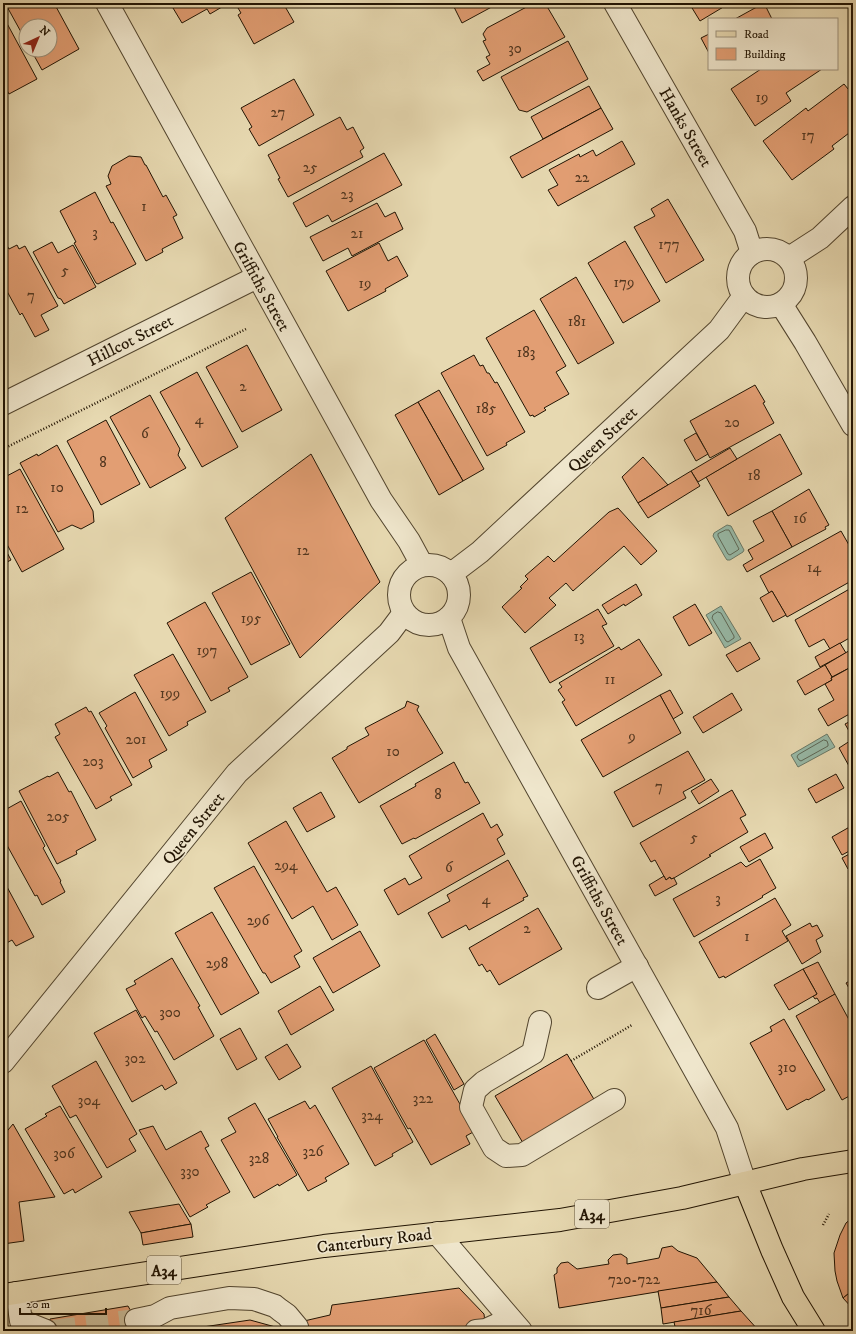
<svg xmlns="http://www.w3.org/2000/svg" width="856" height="1334" font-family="'IM FELL DW Pica',serif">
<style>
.water{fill:#97baa8;stroke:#687866}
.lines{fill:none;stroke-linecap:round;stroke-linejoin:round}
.shore{stroke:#5c6756;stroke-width:1}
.building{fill:#e29e73;stroke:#211403}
.minor-tunnel{stroke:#c9bb97;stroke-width:22;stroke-dasharray:22 11;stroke-linecap:butt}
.minor-casing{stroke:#52452e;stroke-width:24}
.major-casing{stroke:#211403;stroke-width:24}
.highway-casing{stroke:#211403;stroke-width:24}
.path{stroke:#211403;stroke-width:2.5;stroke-dasharray:1 2;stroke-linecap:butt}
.minor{stroke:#efe6cc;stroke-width:22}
.major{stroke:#e7d9b1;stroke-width:22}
.highway{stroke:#e7d9b1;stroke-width:22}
.labels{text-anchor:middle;stroke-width:3.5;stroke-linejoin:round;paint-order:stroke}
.number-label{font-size:15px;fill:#51361f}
.shield{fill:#efe6cc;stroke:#5f533f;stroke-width:1}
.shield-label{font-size:16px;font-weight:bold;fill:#211403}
.street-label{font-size:17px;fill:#211403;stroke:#efe6cc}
</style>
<rect width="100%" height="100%" fill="#e7d9b1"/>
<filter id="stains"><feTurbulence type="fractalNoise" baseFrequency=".005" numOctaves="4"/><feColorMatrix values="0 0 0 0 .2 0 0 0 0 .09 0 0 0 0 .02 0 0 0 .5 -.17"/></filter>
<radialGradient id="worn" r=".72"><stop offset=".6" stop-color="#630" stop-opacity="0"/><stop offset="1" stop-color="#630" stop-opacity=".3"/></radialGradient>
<g class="water">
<polygon points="727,525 731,526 744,550 743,552 730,560 727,560 725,557 713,536 714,533"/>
<polygon points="721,606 741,639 725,648 706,615"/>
<polygon points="827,734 835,747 798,767 791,755"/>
</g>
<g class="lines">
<g class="shore">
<polygon points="726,530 729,530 739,549 738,550 730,555 728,554 718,536 718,534"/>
<polygon points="718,612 721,613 734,636 734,638 728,642 726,641 712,618 713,615"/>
<polygon points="824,740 827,741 828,744 828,746 801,761 799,760 797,757 798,755"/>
</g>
</g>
<g class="building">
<polygon points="5,3 54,3 79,49 42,70 31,50 50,50 50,26 26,26 26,41"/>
<polygon points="170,3 226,3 227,4 210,14 207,9 182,23"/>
<polygon points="235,3 283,3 294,22 254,44 238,15 241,13"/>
<polygon points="452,3 499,3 462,23"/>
<polygon points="534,3 545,3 565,37 483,81 477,71 490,64 486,57 490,55 483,41 486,40 483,34 487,28"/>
<polygon points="689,3 730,3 700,21"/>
<polygon points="764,3 772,19 735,19"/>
<polygon points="3,16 37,79 9,94 4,85 3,86"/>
<polygon points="709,34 709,53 701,38"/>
<polygon points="568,41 588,79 527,112 519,110 501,77"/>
<polygon points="761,69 822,69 786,93 791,101 755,126 731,89"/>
<polygon points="294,79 314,115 259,146 249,129 252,127 241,108"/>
<polygon points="844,84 853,95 853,130 832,146 834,149 792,180 763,141 806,108 808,111"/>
<polygon points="589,86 601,108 543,139 531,117"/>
<polygon points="601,108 613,129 522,178 510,157"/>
<polygon points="340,117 347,130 353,127 364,148 360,151 363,157 288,197 278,179 280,178 268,155"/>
<polygon points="622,141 635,164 558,206 548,190 558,185 549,170 579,154 580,157 593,150 596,156"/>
<polygon points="384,153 402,185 332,222 328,215 306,227 293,203"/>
<polygon points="129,156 141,157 145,165 146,165 163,197 166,195 177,215 173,217 183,238 162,249 163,252 146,261 106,186 111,184 108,176 112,166"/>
<polygon points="95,192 111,223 113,222 136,264 98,284 96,283 74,243 76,242 60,211"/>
<polygon points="668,199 704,260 666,283 634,227 655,216 651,209"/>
<polygon points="377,203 385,217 395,212 403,229 352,256 348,248 323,261 310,237"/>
<polygon points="625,241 660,301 623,323 588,263"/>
<polygon points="5,242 9,249 17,245 19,249 25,246 58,306 41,315 49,330 35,337 22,313 20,315 3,284 3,243"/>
<polygon points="52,242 58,253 73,245 96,287 64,304 61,299 58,298 33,252"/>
<polygon points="379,243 388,261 397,256 408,276 385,289 386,291 348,311 326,271"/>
<polygon points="576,277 614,343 578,364 540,299"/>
<polygon points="534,310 566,366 556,372 569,394 544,408 546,410 534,417 533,415 530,416 486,338"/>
<polygon points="247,345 282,410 242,432 206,367"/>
<polygon points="474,355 480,366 483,365 487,373 489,373 495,383 497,382 525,432 506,443 507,445 487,456 441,373"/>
<polygon points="197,372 238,447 202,467 160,392"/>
<polygon points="755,385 765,402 763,403 774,423 710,458 690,421"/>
<polygon points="439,390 484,469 463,481 418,402"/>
<polygon points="150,395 180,449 178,455 186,468 150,488 110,417"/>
<polygon points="418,402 463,481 439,495 395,415"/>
<polygon points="106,420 140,484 101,505 67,441"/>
<polygon points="696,433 708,454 696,461 684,440"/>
<polygon points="780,434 802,474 728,516 706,477"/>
<polygon points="57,445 93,511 94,522 81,529 72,525 58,532 20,463 37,454 38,456"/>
<polygon points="730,448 737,459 698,482 691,471"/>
<polygon points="311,454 380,582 300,658 225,518"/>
<polygon points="643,457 668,485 638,503 622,477"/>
<polygon points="20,469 64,549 22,572 3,537 3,478"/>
<polygon points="691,471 700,486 648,518 638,503"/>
<polygon points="809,489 829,525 825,527 826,529 792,547 772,511"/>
<polygon points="618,508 657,551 641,565 624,546 573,591 566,583 549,598 556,605 525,633 502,607 522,588 520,587 528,579 525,576 548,556 554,562 609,512"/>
<polygon points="772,511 792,547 747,572 743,565 753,559 748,550 764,541 753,521"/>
<polygon points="841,531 853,552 850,554 853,558 853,580 787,617 772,591 769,593 760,576"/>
<polygon points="3,545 11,560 3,564"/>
<polygon points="251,572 290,644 251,665 212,593"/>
<polygon points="636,584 642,595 625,606 624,604 608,614 602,605"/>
<polygon points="853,587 853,636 830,649 824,639 809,647 795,620"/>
<polygon points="772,591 786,615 773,622 760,598"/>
<polygon points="205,602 248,677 228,688 230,691 211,701 167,623"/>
<polygon points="695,604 712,633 689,646 673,617"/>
<polygon points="598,609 607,624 602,626 614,646 550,683 530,648"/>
<polygon points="639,639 662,675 576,726 562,702 565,700 558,690 562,687 559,683 619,647 621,650"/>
<polygon points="750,642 760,659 737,672 726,655"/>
<polygon points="840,643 846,653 820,667 815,657"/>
<polygon points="852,649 853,666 832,677 825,665"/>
<polygon points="173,654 206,712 187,722 188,725 169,736 134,675"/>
<polygon points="825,665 832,677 831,678 832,680 805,695 797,681"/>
<polygon points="853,666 853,712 828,726 818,709 834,700 825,684 832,680 831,678"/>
<polygon points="670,690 683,713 673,719 660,695"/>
<polygon points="135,692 167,750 149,760 152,767 133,778 105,728 107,726 99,713"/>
<polygon points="732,693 742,710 703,733 693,717"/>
<polygon points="660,695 681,733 603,777 581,740"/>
<polygon points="407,701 419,706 417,710 443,753 359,803 332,758 347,749 347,747 369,735 365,728 405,707"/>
<polygon points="86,707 89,712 91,711 132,785 110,797 112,800 96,809 55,737 60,734 55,724"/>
<polygon points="853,720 853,738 845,724"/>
<polygon points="853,739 853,764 849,766 839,748"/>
<polygon points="688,751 705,780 683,792 686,798 633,827 614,792"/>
<polygon points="454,762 465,783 468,782 480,803 415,839 414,838 402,844 380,806 416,786 415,784"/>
<polygon points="58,772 69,792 71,791 96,840 76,851 77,854 57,864 19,791 48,776 49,777"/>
<polygon points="836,774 844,788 816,803 808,789"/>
<polygon points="711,779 719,791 699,804 691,791"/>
<polygon points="732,790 746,815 740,818 748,832 709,855 711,856 674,878 671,879 670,877 666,880 655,860 651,862 640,843"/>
<polygon points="321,792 335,817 307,832 293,808"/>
<polygon points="21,801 45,846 43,848 61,881 60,882 65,892 42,905 37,895 35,896 3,838 3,811"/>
<polygon points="483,813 491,828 497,824 503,835 497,839 505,854 398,915 384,890 405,878 409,885 422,878 409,856"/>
<polygon points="286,821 327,892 336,887 358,925 332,940 313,906 292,919 248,843"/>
<polygon points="853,825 853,849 842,855 832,837"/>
<polygon points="765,833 773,848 749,862 740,847"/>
<polygon points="853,852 853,866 848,869 842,858"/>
<polygon points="760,859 776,888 762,896 763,897 694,937 673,899 741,862 746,867"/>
<polygon points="508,860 528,896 523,898 524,900 469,930 466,925 442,938 428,913 450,901 447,895"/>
<polygon points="254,866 302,951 294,956 300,967 271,983 265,973 263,973 214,888"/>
<polygon points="664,876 666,880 670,877 671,879 674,878 677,884 655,896 649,885"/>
<polygon points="6,885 34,937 16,946 12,940 3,945 3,887"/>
<polygon points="775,898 791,925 782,931 788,941 725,978 724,976 719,978 699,942"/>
<polygon points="538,908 562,949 499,985 490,970 487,972 482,964 479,966 469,948"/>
<polygon points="212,912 259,993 221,1015 175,933"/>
<polygon points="810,923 812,927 817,925 823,936 816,940 821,952 802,964 786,936"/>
<polygon points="360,931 380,966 333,993 313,958"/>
<polygon points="172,958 200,1006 198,1007 214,1036 174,1060 157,1031 155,1032 145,1016 142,1018 126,989 136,984 134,981"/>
<polygon points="818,962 835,994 820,1003 817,998 815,999 813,996 817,994 803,969"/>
<polygon points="803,969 817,994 789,1010 774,985"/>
<polygon points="853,979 853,995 846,983"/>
<polygon points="320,986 334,1010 291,1035 278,1011"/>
<polygon points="835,994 853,1027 853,1094 842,1100 796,1016"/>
<polygon points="136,1010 177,1083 165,1090 162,1085 132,1102 94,1033"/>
<polygon points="784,1019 825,1090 808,1100 807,1099 787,1110 750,1043 772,1031 770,1027"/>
<polygon points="240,1028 257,1059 237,1070 220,1039"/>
<polygon points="435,1034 464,1084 454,1090 426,1040"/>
<polygon points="424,1040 475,1131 466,1136 470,1144 431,1165 410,1128 408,1129 374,1068"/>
<polygon points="287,1044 301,1067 279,1080 265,1057"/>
<polygon points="567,1054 595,1101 523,1143 495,1096"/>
<polygon points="96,1061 137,1134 129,1139 136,1151 107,1168 76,1115 70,1118 52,1086"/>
<polygon points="371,1066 413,1142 392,1154 393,1156 375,1166 332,1088"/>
<polygon points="305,1101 310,1109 315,1105 349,1164 325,1178 327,1181 308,1191 277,1137 278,1137 268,1119"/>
<polygon points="255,1103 297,1175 279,1186 278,1184 254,1198 221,1140 236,1132 228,1118"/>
<polygon points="60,1106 102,1177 75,1193 73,1189 64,1194 25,1129 47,1116 45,1114"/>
<polygon points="13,1124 55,1197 19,1202 24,1241 3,1244 3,1136"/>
<polygon points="153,1126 166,1150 201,1131 209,1146 205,1148 230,1192 206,1205 208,1207 190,1217 139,1130"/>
<polygon points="179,1204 191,1224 141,1233 129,1212"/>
<polygon points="853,1217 853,1290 843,1298 837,1281 835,1271 834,1253 840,1235 846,1223"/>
<polygon points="191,1224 193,1237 143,1245 141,1233"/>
<polygon points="672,1246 678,1251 697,1258 717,1282 559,1308 554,1275 557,1273 557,1268 561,1263 568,1262 577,1269 609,1264 608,1260 613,1255 621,1254 627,1258 627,1264 659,1258 662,1248"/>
<polygon points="717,1282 729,1297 661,1308 658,1291"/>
<polygon points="459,1288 484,1314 486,1331 307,1331 304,1321 330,1315 332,1305"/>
<polygon points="853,1290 853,1309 843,1298"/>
<polygon points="729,1297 741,1311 663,1324 661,1308"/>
<polygon points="128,1306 142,1331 48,1331 50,1319"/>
<polygon points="741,1311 759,1331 676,1331 674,1322"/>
<polygon points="250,1320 279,1328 280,1331 176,1331"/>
</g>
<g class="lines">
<polyline class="minor-tunnel" points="54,1331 136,1320"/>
<defs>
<g id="minor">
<polyline points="107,3 381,500 409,541 422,565"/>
<polyline points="615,3 745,231 752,253"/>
<circle cx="767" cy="278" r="29"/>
<polyline points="789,258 820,238 853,207"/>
<polyline points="781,304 805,342 853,425"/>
<polyline points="3,404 257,277"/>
<circle cx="429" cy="595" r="30"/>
<polyline points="451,574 480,552 719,330 744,296"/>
<polyline points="449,618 459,648 727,1128 745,1183"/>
<polyline points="598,988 637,966"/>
<polyline points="540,1022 533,1053 484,1082 475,1090 471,1107 494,1148 506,1156 522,1155 614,1100"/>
<polyline points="3,1062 237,773 389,633 404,613"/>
<polyline points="437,1233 521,1331"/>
<polyline points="17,1293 21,1321 46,1331"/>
<polyline points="136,1320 155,1316 170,1308 229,1298 254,1299 275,1306 280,1310 287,1315 297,1327 298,1331"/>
<polyline points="476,1331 486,1330 510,1319 510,1331"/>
</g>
<polyline id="major" points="745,1183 803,1169 853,1161"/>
<polyline id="highway" points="3,1295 324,1246 560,1220 682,1198 745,1183 772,1250 793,1297 814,1331"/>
</defs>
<use href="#minor" class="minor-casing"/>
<use href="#major" class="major-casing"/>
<use href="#highway" class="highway-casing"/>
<g class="path">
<polyline points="3,449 246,329"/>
<polyline points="571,1061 632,1025"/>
<polyline points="823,1225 829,1214"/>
</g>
<use href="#minor" class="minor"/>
<use href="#major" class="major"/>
<use href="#highway" class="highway"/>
</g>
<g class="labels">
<g class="number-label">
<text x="515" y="53">30</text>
<text x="762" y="102">19</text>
<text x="278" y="117">27</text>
<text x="808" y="140">17</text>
<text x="310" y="172">25</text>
<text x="582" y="182">22</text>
<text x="347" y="199">23</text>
<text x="144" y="211">1</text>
<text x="95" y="237">3</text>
<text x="357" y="238">21</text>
<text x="669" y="249">177</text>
<text x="65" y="275">5</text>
<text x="624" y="287">179</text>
<text x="365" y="288">19</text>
<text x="31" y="300">7</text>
<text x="577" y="326">181</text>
<text x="526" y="357">183</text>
<text x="243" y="391">2</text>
<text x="486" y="413">185</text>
<text x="199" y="424">4</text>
<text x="732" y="427">20</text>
<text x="145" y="438">6</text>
<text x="103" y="467">8</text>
<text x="754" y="480">18</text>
<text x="57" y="492">10</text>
<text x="22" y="513">12</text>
<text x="800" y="523">16</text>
<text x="303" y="555">12</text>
<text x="814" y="572">14</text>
<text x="251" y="623">195</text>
<text x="579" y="641">13</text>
<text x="207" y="655">197</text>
<text x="610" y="684">11</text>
<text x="170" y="698">199</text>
<text x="632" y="741">9</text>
<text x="136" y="744">201</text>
<text x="393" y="756">10</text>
<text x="93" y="766">203</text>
<text x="659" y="791">7</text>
<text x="438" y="799">8</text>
<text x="58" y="821">205</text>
<text x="694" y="842">5</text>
<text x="286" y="870">294</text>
<text x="449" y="872">6</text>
<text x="718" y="903">3</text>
<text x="486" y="904">4</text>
<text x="258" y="925">296</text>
<text x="527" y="933">2</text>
<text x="747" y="941">1</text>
<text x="217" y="968">298</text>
<text x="170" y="1017">300</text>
<text x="135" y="1063">302</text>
<text x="787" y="1072">310</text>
<text x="423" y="1103">322</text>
<text x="89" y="1105">304</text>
<text x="372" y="1120">324</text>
<text x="313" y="1156">326</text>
<text x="64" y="1158">306</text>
<text x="259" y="1163">328</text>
<text x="190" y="1176">330</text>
<text x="634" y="1284">720-722</text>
<text x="701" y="1315">716</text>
</g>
<g class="shield">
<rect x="575" y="1200" width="34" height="28" rx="3"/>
<rect x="147" y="1256" width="34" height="28" rx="3"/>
</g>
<g class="shield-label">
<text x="592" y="1220">A34</text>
<text x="164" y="1276">A34</text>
</g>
<g class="street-label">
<text transform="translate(686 127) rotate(60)" y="6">Hanks Street</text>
<text transform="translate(262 286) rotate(61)" y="6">Griffiths Street</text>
<text transform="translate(130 340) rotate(-27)" y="6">Hillcot Street</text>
<text transform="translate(602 439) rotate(-43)" y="6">Queen Street</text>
<text transform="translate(193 828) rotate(-51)" y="6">Queen Street</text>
<text transform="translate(600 900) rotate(61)" y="6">Griffiths Street</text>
<text transform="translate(374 1240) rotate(-7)" y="6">Canterbury Road</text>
</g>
</g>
<rect width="856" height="1334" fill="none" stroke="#e7d9b1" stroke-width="16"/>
<rect x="4" y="4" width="848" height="1326" fill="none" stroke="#211403" stroke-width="2"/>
<rect x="8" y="8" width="840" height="1318" fill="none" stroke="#211403"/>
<rect x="708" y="18" width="130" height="52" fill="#efe6cc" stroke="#9d927c"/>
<rect x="716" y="31" width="20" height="6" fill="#e7d9b1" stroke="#9d927c"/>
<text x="744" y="38" font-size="12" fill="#211403">Road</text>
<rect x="716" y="48" width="20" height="12" fill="#e29e73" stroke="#9d927c"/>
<text x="744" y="58" font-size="12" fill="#211403">Building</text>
<g transform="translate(38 38) rotate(44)"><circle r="19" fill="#efe6cc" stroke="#9d927c"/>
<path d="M0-3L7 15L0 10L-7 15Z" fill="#8f2418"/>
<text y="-6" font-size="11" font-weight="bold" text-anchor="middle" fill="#211403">N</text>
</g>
<path d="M20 1308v6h86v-6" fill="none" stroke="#211403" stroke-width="2"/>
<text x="26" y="1308" font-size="12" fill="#211403" stroke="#efe6cc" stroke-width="3" paint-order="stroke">20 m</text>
<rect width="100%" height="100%" filter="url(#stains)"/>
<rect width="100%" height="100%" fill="url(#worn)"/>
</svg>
